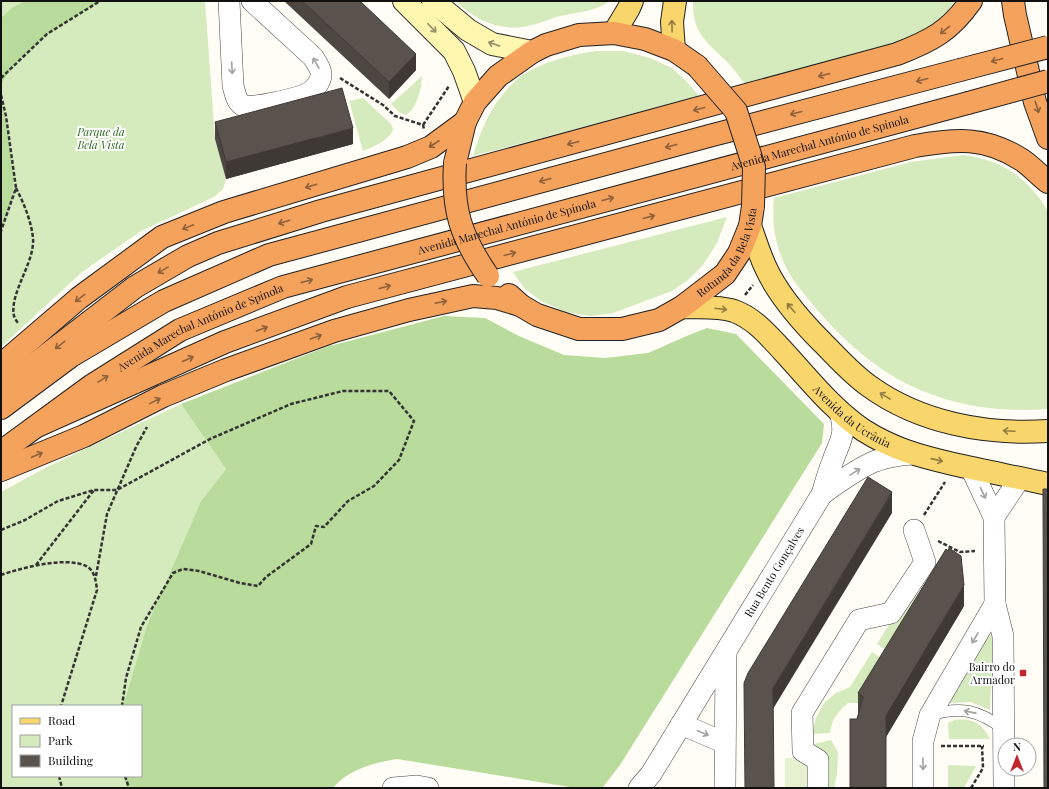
<svg xmlns="http://www.w3.org/2000/svg" width="1049" height="789" font-family="'Playfair Display',serif">
<style>
.green{fill:#d5ebbd}
.forest{fill:#b9dc9c}
.pitch{fill:#e6f2cf}
.lines{fill:none;stroke-linecap:round;stroke-linejoin:round}
.lane-casing{stroke:#444;stroke-width:12}
.street-casing{stroke:#444;stroke-width:22}
.secondary-casing{stroke:#333;stroke-width:24}
.primary-casing{stroke:#222;stroke-width:24}
.highway-casing{stroke:#222;stroke-width:24}
.path{stroke:#333;stroke-width:2.5;stroke-dasharray:4 2;stroke-linecap:butt}
.lane{stroke:#fff;stroke-width:11}
.street{stroke:#fff;stroke-width:21}
.secondary{stroke:#fff6b0;stroke-width:22}
.primary{stroke:#f9d66b;stroke-width:22}
.highway{stroke:#f5a25d;stroke-width:22}
.highway-bridge-casing{stroke:#222;stroke-width:24;stroke-linecap:butt}
.highway-bridge{stroke:#f5a25d;stroke-width:22}
.wall{fill:#4d4742}
.shaded-wall{fill:#3f3936}
.building{fill:#5a524d;stroke:#3f3936}
.oneway{stroke:#917d42}
.oneway2{stroke:#948f68}
.oneway3{stroke:#8e613b}
.oneway4{stroke:#a0a0a0}
.poi-dot{fill:#c4262e;stroke:#fff;stroke-width:1.5}
.labels{text-anchor:middle;stroke-width:4;stroke-linejoin:round;paint-order:stroke}
.park-label{font-size:11px;font-style:italic;fill:#2f6b1f;stroke:#fff}
.street-label{font-size:11px;fill:#111;stroke:#fff}
.poi-label{font-size:11px;fill:#111;stroke:#fff;text-anchor:end}
</style>
<rect width="100%" height="100%" fill="#fffdf5"/>
<g class="green">
<polygon points="1,1 205,1 215,139 226,179 223,189 214,197 141,231 82,272 1,347"/>
<path d="M455,1H610C594,12 578,12 560,16C549,19 539,24 528,26C500,32 475,20 455,1Z"/>
<path d="M693,1H955C942,20 923,31 903,41L745,84C738,75 732,66 723,58C704,40 692,30 693,1Z"/>
<path d="M596,51H624L650,58L672,68L687,82L699,96L473,156C481,129 491,106 510,86C514,83 517,78 521,76C544,61 570,55 596,51Z"/>
<path d="M422,76C422,87 417,108 406,115L400,113L391,104Z"/>
<path d="M363,98L391,124L393,129C390,140 373,147 363,151L349,101Z"/>
<path d="M963,155C1002,160 1027,177 1048,211V409C980,414 916,399 863,355C838,335 813,306 794,281C777,255 771,229 774,198L911,162Z"/>
<polygon points="727,217 717,243 703,265 688,280 672,291 613,313 591,316 566,312 541,301 524,288 513,272"/>
<polygon points="181,404 226,469 201,501 147,625 123,706 13,706 13,776 123,776 127,788 1,788 1,492 47,467"/>
<polygon points="938,573 890,653 877,644 892,620"/>
<polygon points="987,635 993,637 990,710 971,702 949,703"/>
<path d="M872,652L884,660L861,703H848C837,713 832,718 830,733L812,734L816,718L824,703L836,693L850,687Z"/>
<path d="M954,720C972,718 982,723 990,739H949L948,723Z"/>
<polygon points="831,740 838,752 837,774 834,788 824,788 825,759 814,744"/>
<polygon points="948,765 976,766 964,788 948,788"/>
</g>
<g class="forest">
<path d="M25,1H102C69,18 17,51 1,85V18L12,8Z"/>
<polygon points="1,95 9,139 14,178 12,199 1,230"/>
<path d="M444,316L485,318L519,336L564,355L605,358L648,353L689,335L707,328L736,334L824,424L822,443L620,765L603,787L576,788L397,759C373,763 349,769 333,788H127L123,776H141V706H123L147,625L201,501L226,469L181,404L326,347Z"/>
</g>
<rect class="pitch" x="785" y="758" width="26" height="30"/>
<g class="lines">
<defs>
<path id="lane" d="M930,715C961,706 978,710 1004,729"/>
<g id="street">
<path d="M229,1L233,86C235,92 236,101 242,105C250,110 299,98 308,93C314,90 320,83 321,76C322,70 316,62 313,57L252,1"/>
<polyline points="971,468 994,517 995,604 1003,636 1004,788"/>
<path d="M822,494C838,483 855,470 873,462C885,457 899,455 912,454"/>
<polyline points="994,517 1020,478"/>
<polyline points="681,724 725,743"/>
<polyline points="393,788 417,786 428,788"/>
<path id="s1" d="M639,788L651,774L822,494C825,484 828,473 832,463C839,441 847,438 840,412"/>
<polyline points="725,788 726,652"/>
<polyline points="818,788 818,760 803,751 802,713 859,620 891,613 925,562 914,530"/>
<polyline points="923,788 923,741 930,715 995,604"/>
</g>
<g id="secondary">
<polyline points="404,1 454,51 464,71 475,102"/>
<polyline points="433,1 468,30 492,44 532,52"/>
</g>
<g id="primary">
<polyline points="614,33 629,8 632,1"/>
<polyline points="674,50 672,22 675,1"/>
<path d="M750,226C755,239 759,253 765,266C777,293 802,322 823,343C838,358 852,374 869,386C920,423 986,435 1048,431"/>
<path id="s2" d="M682,307C699,308 718,306 734,311C754,318 769,336 783,351C808,378 832,409 863,430C893,449 919,456 953,464C984,471 1016,477 1048,484"/>
</g>
<g id="highway">
<polyline points="1013,1 1015,15 1035,102 1048,138"/>
<polyline points="455,163 465,122 475,102 498,76 532,52 546,45 579,35 614,33 645,39 674,50 697,66"/>
<path id="s3" d="M509,295L520,305L537,315L579,329H622L659,320L682,307L725,274L739,253L750,226L753,206"/>
<polyline points="1,365 79,298 162,237 224,212 407,157 431,147 465,122"/>
<path d="M1,390L135,287L188,256L218,243L321,211L897,54C931,41 950,31 971,1"/>
<polyline points="1,408 71,356 164,301 269,255 709,136 960,70"/>
<path d="M37,426L225,342L347,297L915,146C956,139 985,136 1022,160C1031,166 1039,175 1048,182"/>
<path id="s4" d="M1,452L91,386L180,330L283,287L968,103"/>
<polyline points="1,470 84,436 163,396 226,370 334,331 409,310 473,296 497,298 520,305"/>
</g>
</defs>
<use href="#lane" class="lane-casing"/>
<use href="#street" class="street-casing"/>
<use href="#secondary" class="secondary-casing"/>
<use href="#primary" class="primary-casing"/>
<use href="#highway" class="highway-casing"/>
<g class="path">
<polyline points="1,78 47,34 100,1"/>
<polyline points="340,78 383,105 395,116 423,125 424,129"/>
<polyline points="1,95 6,116 16,188 1,231"/>
<polyline points="423,125 449,86"/>
<path d="M16,188C24,204 31,220 33,238C35,263 9,293 14,316C15,319 17,322 19,324"/>
<polyline points="745,295 753,285"/>
<polyline points="924,515 945,482"/>
<polyline points="1,530 25,520 58,501 94,490 117,490 210,439 291,404 343,391 389,391 414,421 399,460 374,486 348,501 324,527 316,526 311,544 266,577 258,586 240,583 199,571 183,569 173,573 141,627 126,678 122,706"/>
<polyline points="938,541 960,552 975,551"/>
<polyline points="36,565 94,490"/>
<path d="M1,575C21,568 66,556 86,566C95,570 96,582 97,590L61,706"/>
<polyline points="96,576 107,514 136,447 147,427"/>
<polyline points="941,746 984,746"/>
<polyline points="59,776 62,788"/>
<polyline points="125,776 129,788"/>
<polyline points="971,788 983,768 982,746"/>
</g>
<use href="#lane" class="lane"/>
<use href="#street" class="street"/>
<use href="#secondary" class="secondary"/>
<use href="#primary" class="primary"/>
<use href="#highway" class="highway"/>
<defs>
<g id="highway-bridge">
<polyline points="697,66 736,111 754,167 753,206"/>
<polyline points="960,70 1048,47"/>
<polyline points="968,103 1048,81"/>
<path d="M455,163C452,210 461,237 488,276"/>
</g>
</defs>
<use href="#highway-bridge" class="highway-bridge-casing"/>
<use href="#highway-bridge" class="highway-bridge"/>
</g>
<g class="wall">
<polygon points="284,1 360,1 416,70 389,99"/>
<polygon points="215,122 353,144 226,179 215,139"/>
<polygon points="964,606 886,737 857,719 858,715 858,693"/>
</g>
<g class="shaded-wall">
<polygon points="416,54 416,70 389,99 389,82"/>
<polygon points="353,128 353,144 226,179 226,162"/>
<polygon points="892,492 892,513 773,709 773,688"/>
<polygon points="964,585 964,606 886,737 886,716"/>
</g>
<g class="building">
<polygon points="302,1 360,1 416,54 389,82"/>
<polygon points="342,88 353,128 226,162 215,122"/>
<polygon points="868,477 892,492 773,688 774,788 745,788 744,683 748,673"/>
<polygon points="1043,489 1048,489 1048,788 1044,788"/>
<polygon points="949,548 961,556 964,585 886,716 886,788 850,788 850,719 857,719 863,697 858,693 946,549 948,551"/>
</g>
<defs><path id="oneway-shaft" d="M-6 0H5M1.5-3L5.5 0L1.5 3" fill="none" stroke-width="1.6" stroke-linecap="round" stroke-linejoin="round"/></defs>
<g class="oneway">
<use href="#oneway-shaft" transform="translate(672 26) rotate(-91)"/>
<use href="#oneway-shaft" transform="translate(791 308) rotate(-131)"/>
<use href="#oneway-shaft" transform="translate(721 309) rotate(7)"/>
<use href="#oneway-shaft" transform="translate(885 396) rotate(-149)"/>
<use href="#oneway-shaft" transform="translate(1009 431) rotate(-177)"/>
<use href="#oneway-shaft" transform="translate(937 460) rotate(13)"/>
</g>
<g class="oneway2">
<use href="#oneway-shaft" transform="translate(432 28) rotate(46)"/>
<use href="#oneway-shaft" transform="translate(494 44) rotate(-161)"/>
</g>
<g class="oneway3">
<use href="#oneway-shaft" transform="translate(945 30) rotate(141)"/>
<use href="#oneway-shaft" transform="translate(997 60) rotate(165)"/>
<use href="#oneway-shaft" transform="translate(824 75) rotate(165)"/>
<use href="#oneway-shaft" transform="translate(922 80) rotate(165)"/>
<use href="#oneway-shaft" transform="translate(1037 107) rotate(72)"/>
<use href="#oneway-shaft" transform="translate(699 109) rotate(165)"/>
<use href="#oneway-shaft" transform="translate(796 113) rotate(165)"/>
<use href="#oneway-shaft" transform="translate(573 143) rotate(165)"/>
<use href="#oneway-shaft" transform="translate(434 144) rotate(147)"/>
<use href="#oneway-shaft" transform="translate(671 146) rotate(165)"/>
<use href="#oneway-shaft" transform="translate(545 180) rotate(165)"/>
<use href="#oneway-shaft" transform="translate(311 186) rotate(163)"/>
<use href="#oneway-shaft" transform="translate(608 199) rotate(-15)"/>
<use href="#oneway-shaft" transform="translate(649 217) rotate(-15)"/>
<use href="#oneway-shaft" transform="translate(284 222) rotate(163)"/>
<use href="#oneway-shaft" transform="translate(188 227) rotate(158)"/>
<use href="#oneway-shaft" transform="translate(510 254) rotate(-15)"/>
<use href="#oneway-shaft" transform="translate(163 270) rotate(149)"/>
<use href="#oneway-shaft" transform="translate(307 281) rotate(-15)"/>
<use href="#oneway-shaft" transform="translate(385 287) rotate(-15)"/>
<use href="#oneway-shaft" transform="translate(80 298) rotate(142)"/>
<use href="#oneway-shaft" transform="translate(441 302) rotate(-12)"/>
<use href="#oneway-shaft" transform="translate(262 329) rotate(-20)"/>
<use href="#oneway-shaft" transform="translate(316 337) rotate(-20)"/>
<use href="#oneway-shaft" transform="translate(60 345) rotate(142)"/>
<use href="#oneway-shaft" transform="translate(188 359) rotate(-24)"/>
<use href="#oneway-shaft" transform="translate(103 379) rotate(-32)"/>
<use href="#oneway-shaft" transform="translate(155 401) rotate(-26)"/>
<use href="#oneway-shaft" transform="translate(37 455) rotate(-23)"/>
</g>
<g class="oneway4">
<use href="#oneway-shaft" transform="translate(316 63) rotate(-119)"/>
<use href="#oneway-shaft" transform="translate(232 68) rotate(87)"/>
<use href="#oneway-shaft" transform="translate(855 472) rotate(-31)"/>
<use href="#oneway-shaft" transform="translate(983 493) rotate(65)"/>
<use href="#oneway-shaft" transform="translate(975 638) rotate(120)"/>
<use href="#oneway-shaft" transform="translate(970 712) rotate(-169)"/>
<use href="#oneway-shaft" transform="translate(703 733) rotate(23)"/>
<use href="#oneway-shaft" transform="translate(923 764) rotate(89)"/>
</g>
<rect class="poi-dot" x="1019" y="669" width="8" height="8" rx="2"/>
<g class="labels">
<g class="park-label">
<text x="101" y="136">Parque da<tspan x="101" dy="13">Bela Vista</tspan></text>
</g>
<g class="street-label">
<text dy="4" stroke="none"><textPath href="#s4" startOffset="884">Avenida Marechal António de Spínola</textPath></text>
<text dy="4" stroke="none"><textPath href="#s4" startOffset="560">Avenida Marechal António de Spínola</textPath></text>
<text dy="4" stroke="none"><textPath href="#s3" startOffset="260">Rotunda da Bela Vista</textPath></text>
<text dy="4" stroke="none"><textPath href="#s4" startOffset="236">Avenida Marechal António de Spínola</textPath></text>
<text dy="4" stroke="none"><textPath href="#s2" startOffset="212">Avenida da Ucrânia</textPath></text>
<text dy="4" stroke="none"><textPath href="#s1" startOffset="255">Rua Bento Gonçalves</textPath></text>
</g>
<g class="poi-label">
<text x="1015" y="671">Bairro do<tspan x="1015" dy="13">Armador</tspan></text>
</g>
</g>
<rect width="1049" height="789" fill="none" stroke="#111111" stroke-width="4"/>
<rect x="12" y="705" width="130" height="72" fill="#ffffff" stroke="#a0a0a0"/>
<rect x="20" y="718" width="20" height="6" fill="#f9d66b" stroke="#a0a0a0"/>
<text x="48" y="725" font-size="12" fill="#111111">Road</text>
<rect x="20" y="735" width="20" height="12" fill="#d5ebbd" stroke="#a0a0a0"/>
<text x="48" y="745" font-size="12" fill="#111111">Park</text>
<rect x="20" y="755" width="20" height="12" fill="#5a524d" stroke="#a0a0a0"/>
<text x="48" y="765" font-size="12" fill="#111111">Building</text>
<g transform="translate(1017 757)"><circle r="19" fill="#ffffff" stroke="#a0a0a0"/>
<path d="M0-3L7 15L0 10L-7 15Z" fill="#c4262e"/>
<text y="-6" font-size="11" font-weight="bold" text-anchor="middle" fill="#111111">N</text>
</g>
</svg>
